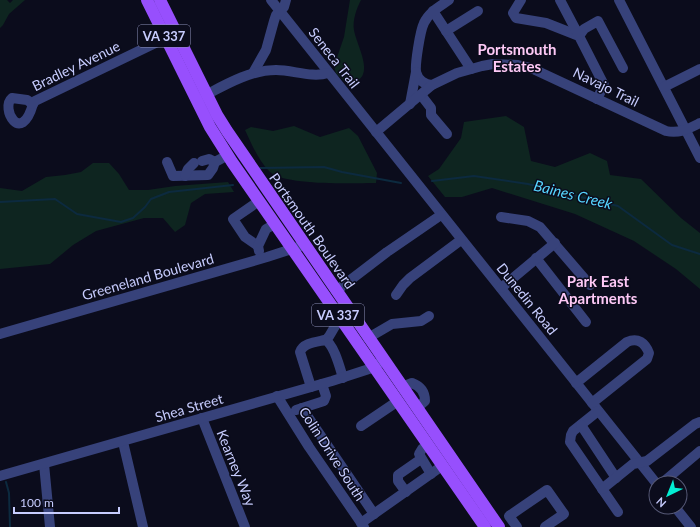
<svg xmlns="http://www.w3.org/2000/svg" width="700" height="527" font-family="Lato,sans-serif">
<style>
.green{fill:#0e2520}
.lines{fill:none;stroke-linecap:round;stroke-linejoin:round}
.stream{stroke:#0c2a3f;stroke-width:2}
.minor{stroke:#37427a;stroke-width:10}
.major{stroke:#974ffd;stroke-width:12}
.labels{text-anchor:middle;stroke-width:3;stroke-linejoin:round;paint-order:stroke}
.shield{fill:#0b0c1c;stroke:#8f92ba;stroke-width:1}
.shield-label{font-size:13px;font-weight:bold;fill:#c7ccfe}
.street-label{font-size:14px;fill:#c7ccfe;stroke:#0b0c1c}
.neighbourhood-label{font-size:15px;font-weight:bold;fill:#fec9f6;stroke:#0b0c1c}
.water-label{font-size:15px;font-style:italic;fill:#56d3fd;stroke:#0b0c1c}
</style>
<rect width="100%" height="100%" fill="#0b0c1c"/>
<g class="green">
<polygon points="0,0 7,0 10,3 13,0 25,0 9,14 3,25 0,28"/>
<path d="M350,0H361C357,7 352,21 354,30C357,48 379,80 347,84L336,73L334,66L344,37Z"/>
<polygon points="506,116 524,127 531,161 555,167 590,153 607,161 610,175 641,179 681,218 700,233 700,289 676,269 634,241 575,214 492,188 462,197 445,197 428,176 439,169 461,138 464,122"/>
<path d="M294,126L320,137L349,128L358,136L377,173L376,183C353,183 286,186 270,172C258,160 252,145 245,130L251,127L273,131Z"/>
<polygon points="93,163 109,163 119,174 129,190 148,190 175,186 228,182 234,192 205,194 191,203 185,225 175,232 163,218 144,218 96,231 73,245 50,264 0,269 0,188 22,191 46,177 65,175 81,172"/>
</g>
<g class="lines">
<g class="stream">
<polyline points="260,168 324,167 342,172 401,183"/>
<polyline points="432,181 474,176 528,184 618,206 672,245 700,254"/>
<polyline points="0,202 55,199 77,214 121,222 133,218 145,207 151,199 169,192 233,185"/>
<polyline points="6,482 9,493 10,527"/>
</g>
<g class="minor">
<polyline points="271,0 656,483"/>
<polyline points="521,0 513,13 516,18 546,23 579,36 604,85 597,99"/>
<polyline points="560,0 579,36 584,29 598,21 623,68"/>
<polyline points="619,0 700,158"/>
<polyline points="433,11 471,69"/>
<polyline points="446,31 478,11"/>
<polyline points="253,73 266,50 274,21 276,15 284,7 286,0"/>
<path d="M432,85C425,85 418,80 416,72C415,64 420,31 424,23C429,12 439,7 449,0"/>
<polyline points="664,87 700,69"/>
<polyline points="421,95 431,108 431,115 447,134"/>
<path d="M12,98L27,100L33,104C21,146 0,108 12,98Z"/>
<path d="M200,98C223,86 249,70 276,70C293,70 312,78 328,73"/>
<polyline points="33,104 35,101 172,35"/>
<polyline points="410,104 416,72"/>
<path d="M376,132L432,85L457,73L482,66L493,64L518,65L531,68L666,131C679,134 688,129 700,123"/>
<polyline points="202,161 209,159 215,162"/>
<polyline points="167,162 173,176 208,175 213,168 215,162 228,155"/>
<polyline points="185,176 188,169 194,163"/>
<polyline points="501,217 528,221 540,227 590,285"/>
<polyline points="258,246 245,237 233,219 259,201"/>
<polyline points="259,251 258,246 266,229 275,224"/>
<polyline points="536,258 586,322"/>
<polyline points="501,288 555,243"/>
<polyline points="336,291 387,252 441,215"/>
<polyline points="396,295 403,285 410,278 461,240"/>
<polyline points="0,334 267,257 304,245"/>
<polyline points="368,338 392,324 421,321 429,316"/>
<path d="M326,340C333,333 333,326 341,318"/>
<path d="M576,383L627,342C638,337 645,343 649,353L647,359L592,403"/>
<path d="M311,387L300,352C303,343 316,342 325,340C334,344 340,368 343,378"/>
<path d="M402,387L412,383C420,386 425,392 425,401L417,408"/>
<polyline points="277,396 309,447 364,527"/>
<polyline points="302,408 374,514"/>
<polyline points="296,410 324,401 326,396 322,384"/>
<polyline points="598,411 573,431 571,435 570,442 618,512"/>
<polyline points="202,418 245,527"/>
<polyline points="581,425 616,478"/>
<polyline points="361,426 398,401"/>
<polyline points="123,442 143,527"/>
<polyline points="428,445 422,449 419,454 431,474"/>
<polyline points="44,464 50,527"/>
<polyline points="0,476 332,381 369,369 379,363"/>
<polyline points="662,483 700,451"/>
<polyline points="602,489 633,464 647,461 695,424 700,422"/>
<polyline points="406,492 398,481 398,475 421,459"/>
<polyline points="675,507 691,527"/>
<polyline points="361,523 442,466"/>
<polyline points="517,527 509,516 547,490 564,514 545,527"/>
</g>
<g class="major">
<polyline points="147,0 210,127 232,162 485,527"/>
<polyline points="160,0 217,115 227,131 499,527"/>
</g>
</g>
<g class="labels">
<g class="shield">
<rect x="138" y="25" width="52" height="22" rx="3"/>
<rect x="312" y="304" width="52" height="22" rx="3"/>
</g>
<g class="shield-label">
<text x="164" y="41">VA 337</text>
<text x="338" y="320">VA 337</text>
</g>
<g class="street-label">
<text transform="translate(334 58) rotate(52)" y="5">Seneca Trail</text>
<text transform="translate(76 66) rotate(-26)" y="5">Bradley Avenue</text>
<text transform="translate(606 87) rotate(26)" y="5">Navajo Trail</text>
<text transform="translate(312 231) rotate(55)" y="5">Portsmouth Boulevard</text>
<text transform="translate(148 277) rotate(-16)" y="5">Greeneland Boulevard</text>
<text transform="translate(527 299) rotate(51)" y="5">Dunedin Road</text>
<text transform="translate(189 408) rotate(-16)" y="5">Shea Street</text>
<text transform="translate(332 454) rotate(57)" y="5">Colin Drive South</text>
<text transform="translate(236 468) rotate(68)" y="5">Kearney Way</text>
</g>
<g class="neighbourhood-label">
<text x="517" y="55">Portsmouth<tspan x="517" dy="17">Estates</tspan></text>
<text x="598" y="287">Park East<tspan x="598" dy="17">Apartments</tspan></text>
</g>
<g class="water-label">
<text transform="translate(573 195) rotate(14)" y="5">Baines Creek</text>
</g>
</g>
<g transform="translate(668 495) rotate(223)"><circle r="19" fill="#0b0c1c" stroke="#565976"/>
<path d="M0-3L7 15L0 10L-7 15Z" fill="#03eed4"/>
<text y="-6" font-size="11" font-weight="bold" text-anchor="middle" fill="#c7ccfe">N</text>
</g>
<path d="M14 507v6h105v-6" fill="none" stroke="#c7ccfe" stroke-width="2"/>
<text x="20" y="507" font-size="12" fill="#c7ccfe" stroke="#0b0c1c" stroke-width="3" paint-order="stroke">100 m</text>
</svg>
